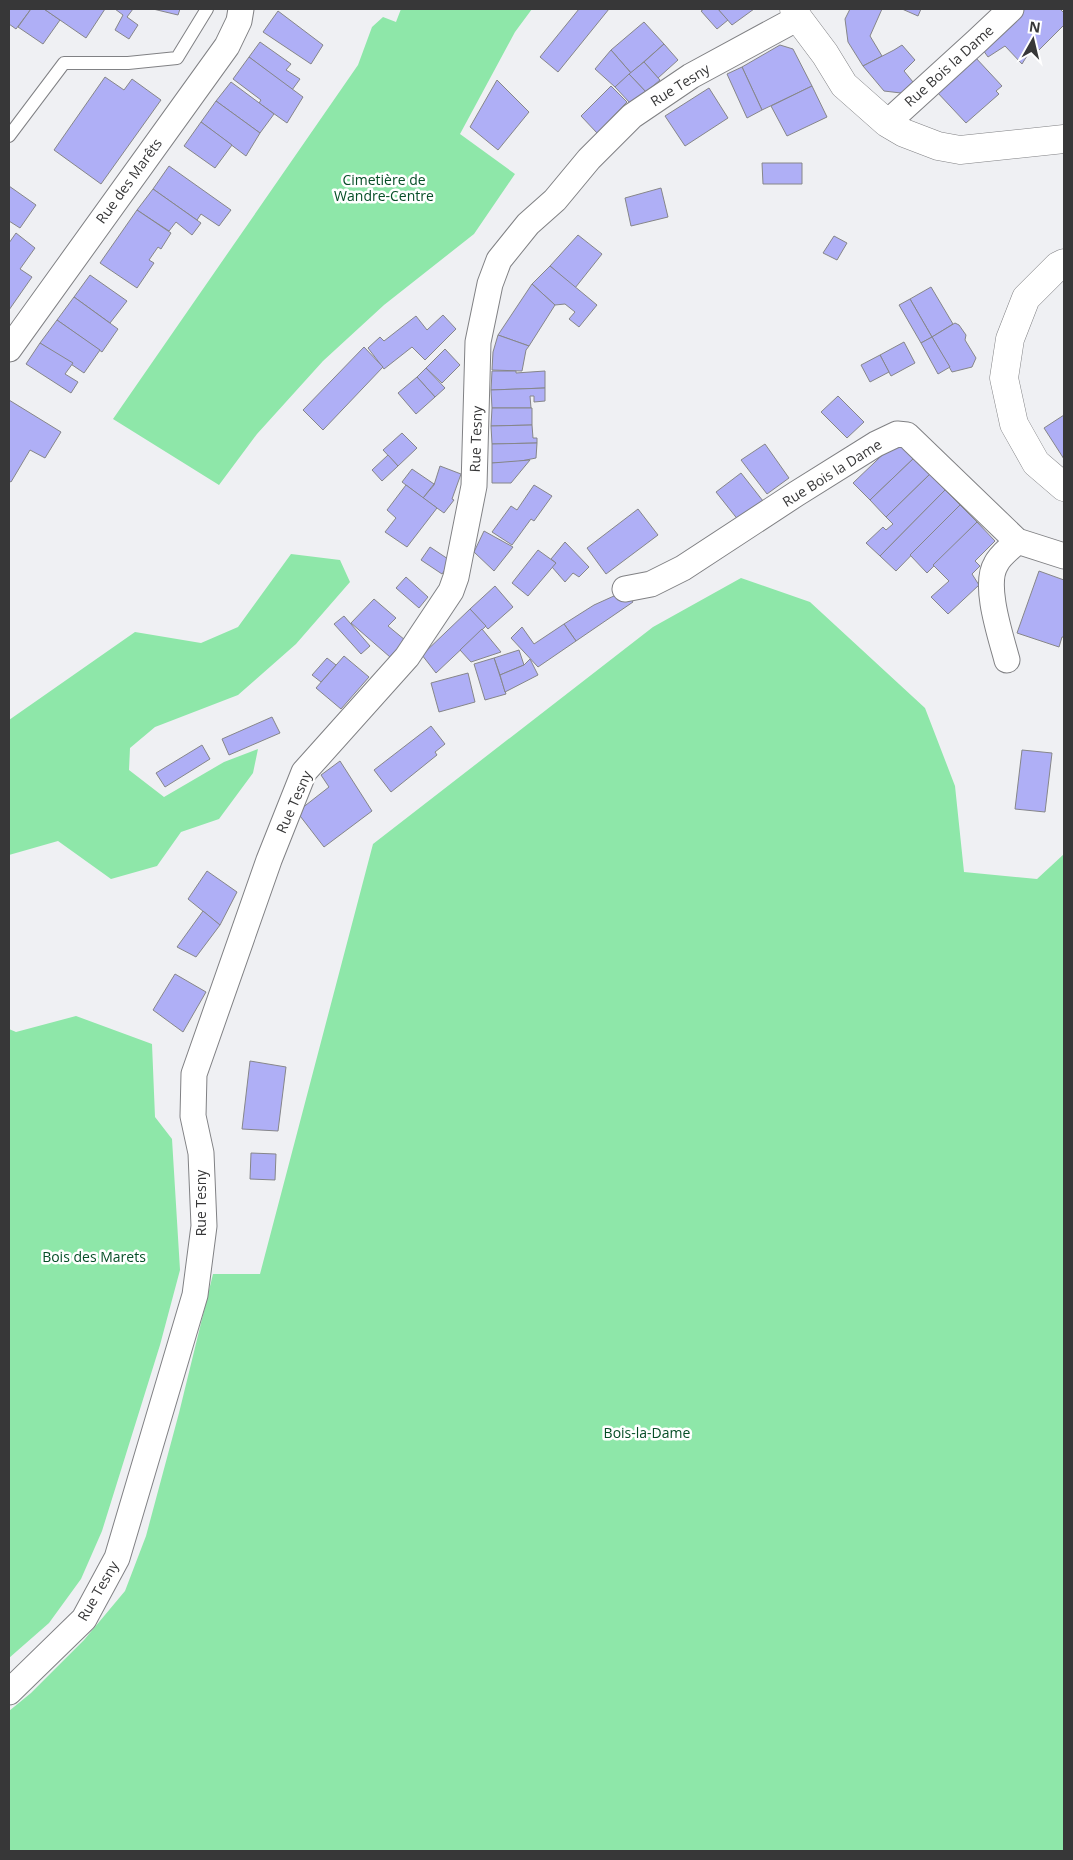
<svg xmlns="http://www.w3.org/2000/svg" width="1073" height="1860" font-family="'Open Sans',sans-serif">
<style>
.green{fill:#8ee7a9}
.building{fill:#afaff6;stroke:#868689}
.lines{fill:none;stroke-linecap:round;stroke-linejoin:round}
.service-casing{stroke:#808184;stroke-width:14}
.minor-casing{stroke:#808184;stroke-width:27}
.tertiary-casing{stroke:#808184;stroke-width:29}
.service{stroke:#fff;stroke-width:12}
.minor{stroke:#fff;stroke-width:25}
.tertiary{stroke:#fff;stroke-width:28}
.labels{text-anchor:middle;stroke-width:5;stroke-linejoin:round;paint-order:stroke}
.street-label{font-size:14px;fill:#373738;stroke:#fff}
.park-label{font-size:14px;fill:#064e27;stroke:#fff}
</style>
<rect width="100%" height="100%" fill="#eff0f3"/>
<g class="green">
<polygon points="401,9 532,9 515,32 460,134 515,174 474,234 384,305 323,361 257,434 219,485 113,419 358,65 372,27 383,17 396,22"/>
<polygon points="291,554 340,560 350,582 296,644 238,695 155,727 130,748 129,770 164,797 224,762 258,749 253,773 219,819 181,832 157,866 111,879 58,841 9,855 9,720 135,632 201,643 238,627"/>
<polygon points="741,578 810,602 925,708 955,786 964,872 1037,879 1064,854 1064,1851 9,1851 9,1711 31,1693 84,1640 125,1591 146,1536 179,1413 213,1274 260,1274 373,844 653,627"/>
<polygon points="76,1016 152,1044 155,1117 172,1139 180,1270 160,1345 102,1531 81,1579 49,1623 9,1658 9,1029 16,1032"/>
</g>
<g class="building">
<polygon points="9,9 31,9 16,29 9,24"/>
<polygon points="31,9 44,9 60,20 43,44 18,27"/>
<polygon points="44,9 105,9 86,38"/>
<polygon points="115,9 133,9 127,17 138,25 129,39 115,30 123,15"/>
<polygon points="153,9 180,9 178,15"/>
<polygon points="579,9 609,9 558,72 540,57"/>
<polygon points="704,9 718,9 728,20 717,29 701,11"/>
<polygon points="718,9 754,9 732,25"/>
<polygon points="850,9 882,9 870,36 882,56 863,66 848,42 845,19"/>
<polygon points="902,9 921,9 918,16"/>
<polygon points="1025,9 1060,9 1064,13 1064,25 1034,55 1030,51 1022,64 1005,46 988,57 983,50"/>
<polygon points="278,11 323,45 311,64 263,32"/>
<polygon points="644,22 664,44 631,73 611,50"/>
<polygon points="260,42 291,64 286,70 300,79 292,90 249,57"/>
<polygon points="664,44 678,60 658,78 644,62"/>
<polygon points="780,45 793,49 812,86 762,110 742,67"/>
<polygon points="902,45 915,60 904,71 913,82 901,93 884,91 863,66 894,50"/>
<polygon points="611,50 631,73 615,87 595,69"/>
<polygon points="249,57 303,97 287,123 259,103 261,100 233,79"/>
<polygon points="975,57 1002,86 996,91 999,94 966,123 936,91"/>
<polygon points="644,62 660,80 646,92 629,74"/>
<polygon points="742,67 762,110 747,118 727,74"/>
<polygon points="629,74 646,92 630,103 615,87"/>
<polygon points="105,77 124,90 132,79 161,100 101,184 54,150"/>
<polygon points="497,80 529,112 498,150 470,127"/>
<polygon points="231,82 274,114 260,133 216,101"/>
<polygon points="611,86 627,102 597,133 581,116"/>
<polygon points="812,86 827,117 787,136 771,106"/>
<polygon points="709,88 728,118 685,146 665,116"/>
<polygon points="216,101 260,133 246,156 201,122"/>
<polygon points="201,122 232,145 215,168 184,146"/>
<polygon points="762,163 802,163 802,184 763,184"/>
<polygon points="169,166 231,210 219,226 201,214 197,220 153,189"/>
<polygon points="9,186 36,205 20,228 9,221"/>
<polygon points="661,188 668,217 631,226 625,198"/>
<polygon points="153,189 201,223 192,235 176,222 169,231 137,210"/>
<polygon points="137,210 171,233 161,249 158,247 149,260 154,263 137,288 100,263"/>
<polygon points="16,233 35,248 20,269 32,277 9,310 9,243"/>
<polygon points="578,235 602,254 575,288 550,266"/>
<polygon points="834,236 847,243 837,260 823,253"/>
<polygon points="550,266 597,305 579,327 569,319 575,312 565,304 555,305 532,284"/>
<polygon points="90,275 127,301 110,323 74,297"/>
<polygon points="532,284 555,305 529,346 498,335"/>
<polygon points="931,287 953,324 932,337 910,299"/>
<polygon points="74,297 118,329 102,352 57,320"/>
<polygon points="910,299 932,337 921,343 899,305"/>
<polygon points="443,315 456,329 425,360 412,347 384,369 368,348 380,337 384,341 416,316 427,330"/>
<polygon points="57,320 100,350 84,373 40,343"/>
<polygon points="955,323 959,325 966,335 965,340 976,358 972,367 952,372 932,337"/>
<polygon points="498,335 529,346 526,350 522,371 492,370 493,352"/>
<polygon points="932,337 950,367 938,374 921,343"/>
<polygon points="904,342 915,363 891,376 880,355"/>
<polygon points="40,343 73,363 65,374 78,382 71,393 26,364"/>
<polygon points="364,347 383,367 323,430 303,410"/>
<polygon points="445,349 460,365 442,383 426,368"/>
<polygon points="880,355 889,372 870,382 861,365"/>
<polygon points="426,368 445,388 435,397 417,377"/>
<polygon points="492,371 516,371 516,373 545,371 545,388 491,390"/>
<polygon points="417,377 435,397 416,414 398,393"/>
<polygon points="545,388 545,401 534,402 534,396 530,396 531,408 492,408 491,390"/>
<polygon points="838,396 864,422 847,438 821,412"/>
<polygon points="9,400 61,432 45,458 30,450 11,482 9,481"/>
<polygon points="492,408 532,408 532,425 491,426"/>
<polygon points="1064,415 1064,459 1044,428"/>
<polygon points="532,425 533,438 537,438 537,443 492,444 491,426"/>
<polygon points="402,433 417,448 398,466 383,450"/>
<polygon points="897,441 914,458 870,500 853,483"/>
<polygon points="537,443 536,458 516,462 492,463 492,444"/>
<polygon points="765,444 789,478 767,494 741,460"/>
<polygon points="388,455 398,466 382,481 372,470"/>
<polygon points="914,458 930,474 886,517 870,500"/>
<polygon points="530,460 511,483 492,483 492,463"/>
<polygon points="440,466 461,474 452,499 454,500 444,513 423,498 434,485"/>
<polygon points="412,469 434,484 423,498 402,482"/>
<polygon points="741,473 763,501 739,521 716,492"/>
<polygon points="930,474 945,490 880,556 866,543 883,527 886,530 893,524 886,517"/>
<polygon points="406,485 437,508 407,547 385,532 396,518 387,510"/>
<polygon points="534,485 552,496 534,521 531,519 512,545 492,532 511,506 517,510"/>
<polygon points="945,490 960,505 896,571 880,556"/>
<polygon points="960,505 977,522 927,573 910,555"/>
<polygon points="638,509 658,535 606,574 587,548"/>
<polygon points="977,522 995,541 975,561 980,566 972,574 979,585 948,614 931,597 949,581 933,565"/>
<polygon points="484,531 513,547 494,571 474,552"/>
<polygon points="565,542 589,567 579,577 573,573 565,582 552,567 556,563 551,559"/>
<polygon points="430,547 451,561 442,574 421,560"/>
<polygon points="538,550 556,563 528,596 512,583"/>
<polygon points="1039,571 1064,580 1064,637 1062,637 1059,647 1017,633"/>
<polygon points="406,577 428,597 419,608 396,588"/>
<polygon points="495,586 513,607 488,629 470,609"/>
<polygon points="625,591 633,602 576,641 564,624 594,605"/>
<polygon points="374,599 396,618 388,626 405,640 390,657 351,623"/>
<polygon points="470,609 486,626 436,673 422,655"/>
<polygon points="344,616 370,646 361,654 334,624"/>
<polygon points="564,624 576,641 538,667 511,638 522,627 534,644"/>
<polygon points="482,629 501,652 471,662 460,650"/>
<polygon points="519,650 524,665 500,675 494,658"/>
<polygon points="344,656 369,677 341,709 316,688"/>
<polygon points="327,658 336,665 321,682 312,675"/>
<polygon points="494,658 506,694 485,700 474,664"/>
<polygon points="530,659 538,675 505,692 500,675 524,665"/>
<polygon points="468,673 475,702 439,712 431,683"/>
<polygon points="272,717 280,733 229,755 222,739"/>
<polygon points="431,726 445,744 435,752 437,755 391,792 374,770"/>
<polygon points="202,745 210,759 165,787 156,773"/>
<polygon points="1022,750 1052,753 1045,812 1015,809"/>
<polygon points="340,761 372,811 324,847 297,812 329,787 321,775"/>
<polygon points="207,871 237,892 220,925 188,899"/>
<polygon points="203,911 220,925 196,957 177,947"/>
<polygon points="175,974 206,992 183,1032 153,1010"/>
<polygon points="250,1061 286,1067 278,1131 242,1129"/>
<polygon points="251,1153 276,1154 275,1180 250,1179"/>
</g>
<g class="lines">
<defs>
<polyline id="service" points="9,136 64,63 128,63 177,58 207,9"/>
<g id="minor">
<polyline points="887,123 977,41 1011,9"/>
<polyline points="9,349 227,46 239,21 241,9"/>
<polyline points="625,589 651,584 683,568 796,494 876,444 897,434 907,435 1017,541 1064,556"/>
<path d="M1007,660C1001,637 983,585 996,564C1000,555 1011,548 1017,541"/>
<polyline points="9,1692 84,1619 117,1558 195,1295 204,1226 201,1153 193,1116 194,1074 269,860 304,772 407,657 451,591 456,577 474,486 478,342 490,284 499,260 528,224 555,200 589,159 632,116 691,76 798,18"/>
</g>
<g id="tertiary">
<polyline points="794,9 798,18 825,54 844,85 887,123 904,133 938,146 960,150 1064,139"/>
<polyline points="1064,263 1058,266 1026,298 1010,339 1004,378 1014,424 1036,463 1064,487"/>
</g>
</defs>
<use href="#service" class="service-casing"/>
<use href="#minor" class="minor-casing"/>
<use href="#tertiary" class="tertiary-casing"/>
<use href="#service" class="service"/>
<use href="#minor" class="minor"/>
<use href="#tertiary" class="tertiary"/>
</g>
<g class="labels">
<g class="street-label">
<text transform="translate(949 66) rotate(-42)" y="5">Rue Bois la Dame</text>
<text transform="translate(680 85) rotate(-32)" y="5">Rue Tesny</text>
<text transform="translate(129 181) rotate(-54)" y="5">Rue des Marêts</text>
<text transform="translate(476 439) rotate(-88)" y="5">Rue Tesny</text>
<text transform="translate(832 473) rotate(-32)" y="5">Rue Bois la Dame</text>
<text transform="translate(294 802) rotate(-66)" y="5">Rue Tesny</text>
<text transform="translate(201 1203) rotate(-90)" y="5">Rue Tesny</text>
<text transform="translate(98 1591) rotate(-60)" y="5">Rue Tesny</text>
</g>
<g class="park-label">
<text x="384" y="185">Cimetière de<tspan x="384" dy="16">Wandre-Centre</tspan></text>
<text x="94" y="1262">Bois des Marets</text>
<text x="647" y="1438">Bois-la-Dame</text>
</g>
</g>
<rect width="1073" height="1860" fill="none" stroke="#373738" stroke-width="20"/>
<g transform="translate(1033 40) rotate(8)" stroke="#ffffff" stroke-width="4" paint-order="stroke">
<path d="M0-4L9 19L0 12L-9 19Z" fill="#373738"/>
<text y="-8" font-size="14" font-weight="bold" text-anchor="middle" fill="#373738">N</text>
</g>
</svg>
